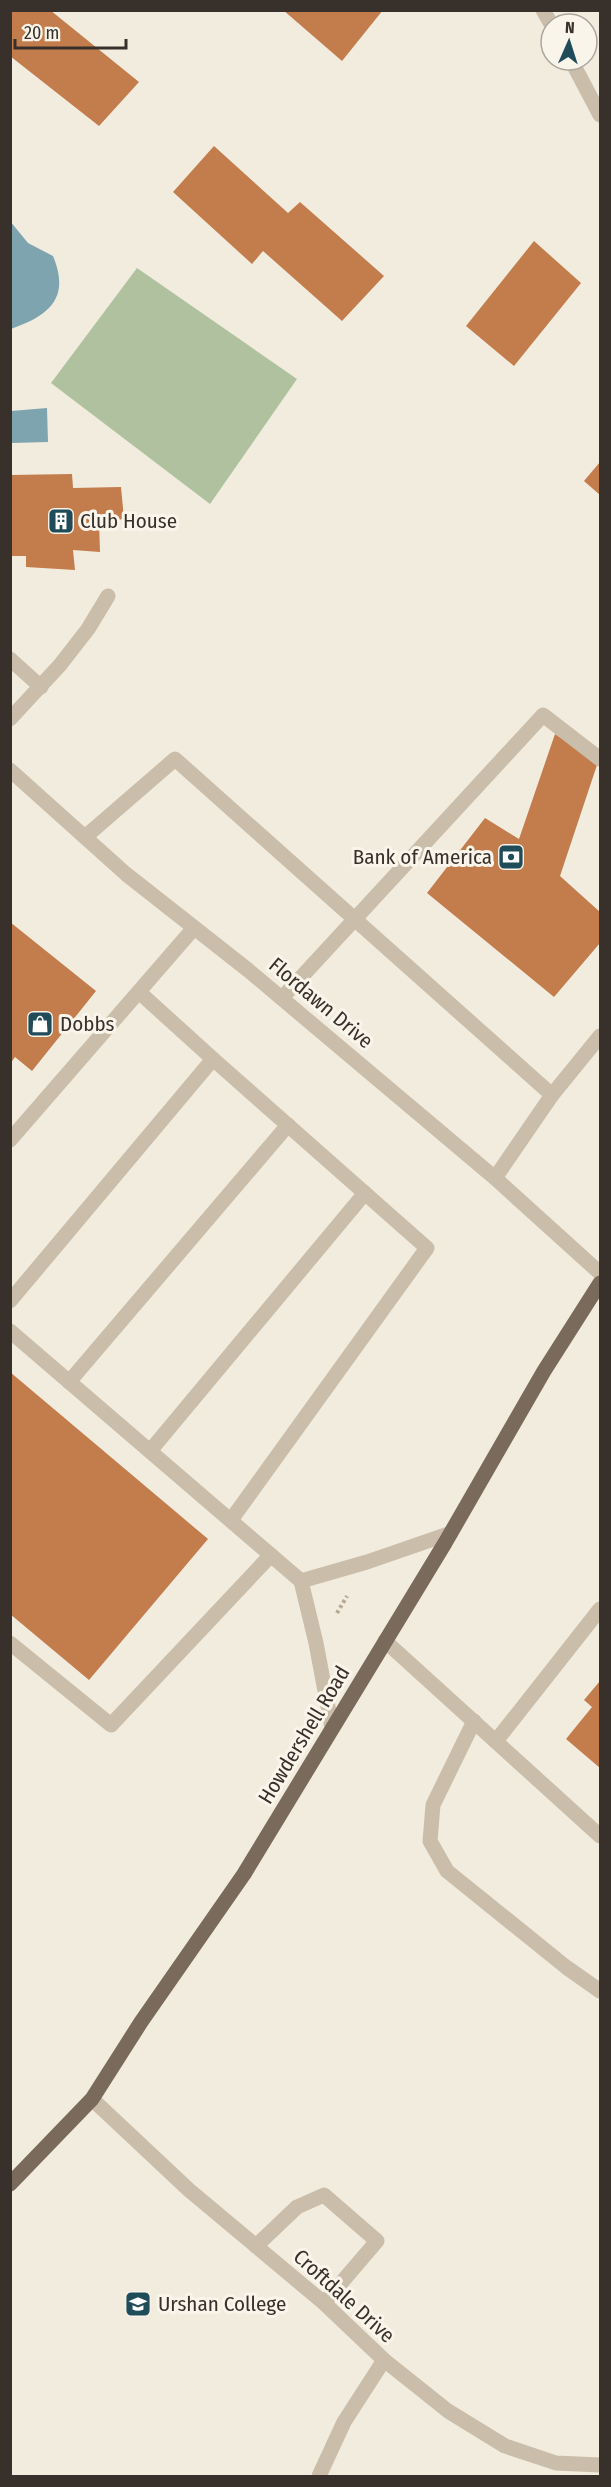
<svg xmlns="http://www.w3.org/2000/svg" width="611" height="2487" font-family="'Fira Sans Condensed',sans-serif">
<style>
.green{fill:#b0c19f}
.water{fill:#7ea5af}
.building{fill:#c37c4c}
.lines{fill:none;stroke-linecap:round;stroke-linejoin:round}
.path{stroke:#b6a895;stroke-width:4;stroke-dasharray:3 3;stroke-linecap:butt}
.service{stroke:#cabeaa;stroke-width:15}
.minor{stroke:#cabeaa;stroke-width:15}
.primary{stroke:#796a5b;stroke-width:15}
.labels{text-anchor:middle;stroke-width:6;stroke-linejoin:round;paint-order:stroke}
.poi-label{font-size:21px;fill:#38302a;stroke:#faf5eb;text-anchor:start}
.street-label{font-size:21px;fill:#38302a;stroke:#faf5eb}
</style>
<rect width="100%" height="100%" fill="#f2ecde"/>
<polygon class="green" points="137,268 297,379 210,504 51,383"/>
<g class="water">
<path d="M10,221L28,243L53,256C71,299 48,316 11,329Z"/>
<polygon points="47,408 48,442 11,443 11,411"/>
</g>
<g class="building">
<polygon points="10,10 50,10 139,82 99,126 10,56"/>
<polygon points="283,10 383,10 342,61"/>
<polygon points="214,146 288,213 300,202 384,276 342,321 263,251 252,264 173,192"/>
<polygon points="534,241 581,283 514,366 466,326"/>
<polygon points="600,462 600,495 584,481"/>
<polygon points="72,474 73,488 121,487 124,519 99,522 100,552 73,550 75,570 26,567 26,556 10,556 10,475"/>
<polygon points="555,734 598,762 560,876 600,912 600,943 554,997 427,893 485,818 519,839"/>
<polygon points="10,922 96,991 32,1071 15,1057 10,1064"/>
<polygon points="10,1372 208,1539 89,1680 10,1614"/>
<polygon points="600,1681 600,1768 566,1739 592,1707 584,1700"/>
</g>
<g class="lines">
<polyline class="path" points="337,1613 347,1596"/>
<g class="service">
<polyline points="85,837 175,759 552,1095 600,1036"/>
<polyline points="282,998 543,715 600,759"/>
<polyline points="213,1059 427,1248 231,1520"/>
<polyline points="10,1140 194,928"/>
<polyline points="495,1178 552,1095"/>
<polyline points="10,1301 213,1059 139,992"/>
<polyline points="10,1331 301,1581"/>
<polyline points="69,1382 288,1125"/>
<polyline points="150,1451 365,1193"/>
<polyline points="385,1641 600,1836"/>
<polyline points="10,1643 111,1725 271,1555"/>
<polyline points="474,1721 433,1805 430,1841 447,1871 566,1967 600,1991"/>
<polyline points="332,1728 316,1643 301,1581 367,1562 451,1533"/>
<polyline points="496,1741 600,1609"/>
<polyline points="256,2246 297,2207 324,2195 377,2241 324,2303"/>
</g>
<g class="minor">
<polyline points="543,10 551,24"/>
<polyline points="571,60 600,115"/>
<polyline points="10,659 41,687"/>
<polyline points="10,719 60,665 88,629 108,596"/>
<polyline points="10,770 126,874 248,970 495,1178 600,1273"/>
<polyline points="92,2099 189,2190 324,2303 384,2360 448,2411 505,2446 556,2463 600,2465"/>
<polyline points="319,2476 344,2422 384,2360"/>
</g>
<polyline class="primary" points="10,2184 92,2099 141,2022 244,1874 445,1543 544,1371 600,1283"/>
</g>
<defs>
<symbol id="building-square" viewBox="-11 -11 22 22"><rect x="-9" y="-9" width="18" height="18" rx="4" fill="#204c59" stroke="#faf5eb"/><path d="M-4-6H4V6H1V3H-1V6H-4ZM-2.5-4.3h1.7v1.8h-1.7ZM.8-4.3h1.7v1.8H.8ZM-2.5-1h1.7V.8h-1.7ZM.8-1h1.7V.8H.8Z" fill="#fff"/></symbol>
<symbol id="bank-square" viewBox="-11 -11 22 22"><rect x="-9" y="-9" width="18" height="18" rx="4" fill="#204c59" stroke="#faf5eb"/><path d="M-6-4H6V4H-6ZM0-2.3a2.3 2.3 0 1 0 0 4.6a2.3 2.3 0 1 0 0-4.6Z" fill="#fff"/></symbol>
<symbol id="shop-square" viewBox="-11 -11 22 22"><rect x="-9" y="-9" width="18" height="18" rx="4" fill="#204c59" stroke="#faf5eb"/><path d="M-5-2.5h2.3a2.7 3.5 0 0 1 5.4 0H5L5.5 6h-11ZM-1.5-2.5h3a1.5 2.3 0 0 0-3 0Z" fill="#fff"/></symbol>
<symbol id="university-square" viewBox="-11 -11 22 22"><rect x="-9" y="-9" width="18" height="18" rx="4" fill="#204c59" stroke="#faf5eb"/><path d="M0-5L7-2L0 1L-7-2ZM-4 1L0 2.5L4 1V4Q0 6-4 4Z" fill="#fff"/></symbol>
</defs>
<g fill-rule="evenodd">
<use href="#building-square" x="46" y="506" width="30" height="30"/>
<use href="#bank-square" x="496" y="842" width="30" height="30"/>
<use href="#shop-square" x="25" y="1009" width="30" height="30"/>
<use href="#university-square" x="123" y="2289" width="30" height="30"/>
</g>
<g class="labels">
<g class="poi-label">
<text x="80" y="528">Club House</text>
<text x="492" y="864" text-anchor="end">Bank of America</text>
<text x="60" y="1031">Dobbs</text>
<text x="158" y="2311">Urshan College</text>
</g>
<g class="street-label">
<text transform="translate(321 1003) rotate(40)" y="7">Flordawn Drive</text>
<text transform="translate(304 1735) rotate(-59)" y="7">Howdershell Road</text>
<text transform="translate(344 2296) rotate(42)" y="7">Croftdale Drive</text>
</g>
</g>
<rect width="611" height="2487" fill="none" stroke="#38302a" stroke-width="24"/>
<g transform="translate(569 42) rotate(3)"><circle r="28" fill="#faf5eb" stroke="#aca69e" stroke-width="1.5"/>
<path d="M0-4.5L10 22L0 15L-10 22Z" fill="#204c59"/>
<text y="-9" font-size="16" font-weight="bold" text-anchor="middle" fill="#38302a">N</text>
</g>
<path d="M15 39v9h111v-9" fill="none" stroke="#38302a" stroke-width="3"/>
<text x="24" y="39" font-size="18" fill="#38302a" stroke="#faf5eb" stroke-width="4.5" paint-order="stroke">20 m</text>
</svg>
